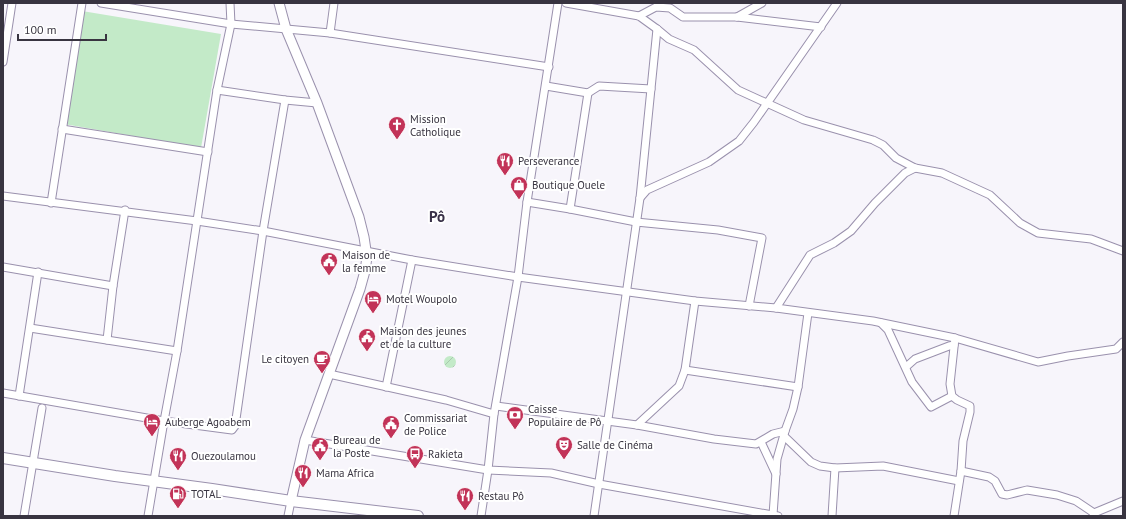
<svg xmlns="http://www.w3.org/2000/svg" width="1126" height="519" font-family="'PT Sans',sans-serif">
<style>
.park{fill:#c3eac8}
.garden{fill:url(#garden-furrows)}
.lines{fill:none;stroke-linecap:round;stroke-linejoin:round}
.minor-casing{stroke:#9a91ad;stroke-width:9}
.major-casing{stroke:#9a91ad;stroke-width:11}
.highway-casing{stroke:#9a91ad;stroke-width:12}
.minor{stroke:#fff;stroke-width:7}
.major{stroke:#fff;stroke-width:9}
.highway{stroke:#fff;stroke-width:10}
.labels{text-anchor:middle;stroke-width:4;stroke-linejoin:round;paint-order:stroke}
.poi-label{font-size:11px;fill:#383440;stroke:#fff;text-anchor:start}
.district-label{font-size:15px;font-weight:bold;fill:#393148;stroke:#fff}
</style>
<defs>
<pattern id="garden-furrows" width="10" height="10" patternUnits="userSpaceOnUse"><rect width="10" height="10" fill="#c3eac8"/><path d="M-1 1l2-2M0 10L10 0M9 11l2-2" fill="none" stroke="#a8c9ad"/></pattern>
</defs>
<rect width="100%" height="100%" fill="#f7f5fb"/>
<polygon class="park" points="82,11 221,34 201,148 64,124"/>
<circle class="garden" cx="450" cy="362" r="6"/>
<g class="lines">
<defs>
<g id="minor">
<polyline points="101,3 231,24 330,33 549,67"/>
<polyline points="566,3 639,16 657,29 669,39 694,50 738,90 804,120 873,140 883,145 896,158 915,168 942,173 990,195 1020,223 1038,233 1091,239 1123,251"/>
<polyline points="639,16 656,7 670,8 683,17 737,17 821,27"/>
<polyline points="737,17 762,3"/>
<polyline points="330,33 334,3"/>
<polyline points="3,62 12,3"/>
<polyline points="546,86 588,93 599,86 651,89"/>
<polyline points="217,90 285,100 317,103"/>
<polyline points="62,129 208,152"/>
<polyline points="3,196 197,221 263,231 412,260 518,277 695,301 776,308 873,321 955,338 1038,362 1068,356 1116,349 1123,342"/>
<polyline points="640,198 647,190 709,162 739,141 754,122 837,3"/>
<polyline points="527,202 570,209 636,222 718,230 762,238 749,306"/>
<polyline points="51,203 82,3"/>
<polyline points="570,209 588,93"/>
<polyline points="3,267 113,286"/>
<polyline points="776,308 810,255 834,243 851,231 875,203 905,173 915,168"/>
<polyline points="881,323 888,330 912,382 931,407 952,396"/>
<polyline points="30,328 177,351"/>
<polyline points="107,340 113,286 125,210"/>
<polyline points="906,367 915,359 949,346 954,345"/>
<polyline points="685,370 798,387"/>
<polyline points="329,374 446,400 494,414"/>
<polyline points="386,387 412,260"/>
<polyline points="3,393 164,421 232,430 235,426 263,231 285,100"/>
<polyline points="19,396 38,272"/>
<polyline points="496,406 637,425 714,439 756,444 773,434 785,431"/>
<polyline points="637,425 679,386 685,370 695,301"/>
<polyline points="784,436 811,462 820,466 835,468 883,466 959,481"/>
<polyline points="305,440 488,470 551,473 599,484 778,516"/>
<polyline points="761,442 776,474"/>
<polyline points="961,471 989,477 995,481 1002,494 1007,495 1027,490 1057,495 1076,501 1094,513"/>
<polyline points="773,515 777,459 785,431 793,409 798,387 808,313"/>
<polyline points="24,516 42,408"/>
<polyline points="148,516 164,421 177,351 217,90 231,24 230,3"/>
<polyline points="288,516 291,501"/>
<polyline points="481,516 488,470 494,414 518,277 527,202 558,3"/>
<polyline points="594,516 640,198 657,29"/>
<polyline points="832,516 835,468"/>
<polyline points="954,516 961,471 963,441 970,412 970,406 957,400 952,396 950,384 955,338"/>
<polyline points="1093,516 1094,513 1123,501"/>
</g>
<polyline id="major" points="279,3 286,29 317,103 359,217 364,237 367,257 365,271 360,289 305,440 291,501"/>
<polyline id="highway" points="3,458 115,476 212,489 291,501 418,516"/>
</defs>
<use href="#minor" class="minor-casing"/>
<use href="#major" class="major-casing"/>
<use href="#highway" class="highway-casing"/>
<use href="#minor" class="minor"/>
<use href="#major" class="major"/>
<use href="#highway" class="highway"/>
</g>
<defs>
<symbol id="church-pin" viewBox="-11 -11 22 30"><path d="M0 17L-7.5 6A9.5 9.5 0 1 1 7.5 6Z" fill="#c23358" stroke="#fff"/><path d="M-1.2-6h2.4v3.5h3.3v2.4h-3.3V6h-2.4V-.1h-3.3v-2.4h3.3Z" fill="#fff"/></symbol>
<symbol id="restaurant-pin" viewBox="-11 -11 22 30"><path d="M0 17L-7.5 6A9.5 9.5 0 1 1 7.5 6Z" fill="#c23358" stroke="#fff"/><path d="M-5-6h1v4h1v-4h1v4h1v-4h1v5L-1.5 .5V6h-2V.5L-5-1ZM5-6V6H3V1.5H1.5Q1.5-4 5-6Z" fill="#fff"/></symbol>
<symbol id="shop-pin" viewBox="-11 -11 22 30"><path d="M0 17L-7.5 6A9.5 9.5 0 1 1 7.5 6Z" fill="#c23358" stroke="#fff"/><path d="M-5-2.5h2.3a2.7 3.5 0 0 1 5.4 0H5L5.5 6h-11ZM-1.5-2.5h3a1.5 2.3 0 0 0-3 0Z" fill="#fff"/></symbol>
<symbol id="civic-pin" viewBox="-11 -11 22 30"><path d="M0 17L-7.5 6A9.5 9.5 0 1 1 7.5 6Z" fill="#c23358" stroke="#fff"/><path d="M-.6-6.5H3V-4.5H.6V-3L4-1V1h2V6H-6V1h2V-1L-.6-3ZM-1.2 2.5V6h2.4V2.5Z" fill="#fff"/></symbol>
<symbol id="hotel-pin" viewBox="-11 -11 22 30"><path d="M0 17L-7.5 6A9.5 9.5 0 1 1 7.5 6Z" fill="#c23358" stroke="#fff"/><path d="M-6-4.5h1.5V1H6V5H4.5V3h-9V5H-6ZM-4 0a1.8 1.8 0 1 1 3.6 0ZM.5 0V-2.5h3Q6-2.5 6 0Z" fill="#fff"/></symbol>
<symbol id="cafe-pin" viewBox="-11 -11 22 30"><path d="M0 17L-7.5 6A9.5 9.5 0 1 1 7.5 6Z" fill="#c23358" stroke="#fff"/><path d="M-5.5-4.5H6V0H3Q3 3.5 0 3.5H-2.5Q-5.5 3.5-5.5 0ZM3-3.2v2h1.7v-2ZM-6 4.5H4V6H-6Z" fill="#fff"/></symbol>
<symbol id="bank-pin" viewBox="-11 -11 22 30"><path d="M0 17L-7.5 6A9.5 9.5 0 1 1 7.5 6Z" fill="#c23358" stroke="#fff"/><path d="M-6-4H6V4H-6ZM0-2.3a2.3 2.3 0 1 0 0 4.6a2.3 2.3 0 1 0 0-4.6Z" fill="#fff"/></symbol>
<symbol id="theatre-pin" viewBox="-11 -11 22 30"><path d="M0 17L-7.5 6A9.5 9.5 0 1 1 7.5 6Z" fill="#c23358" stroke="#fff"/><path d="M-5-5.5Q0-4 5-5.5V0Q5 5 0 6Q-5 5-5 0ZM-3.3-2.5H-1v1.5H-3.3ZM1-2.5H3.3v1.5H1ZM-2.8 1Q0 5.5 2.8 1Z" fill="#fff"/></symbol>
<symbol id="bus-pin" viewBox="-11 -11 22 30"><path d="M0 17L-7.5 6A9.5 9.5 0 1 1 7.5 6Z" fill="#c23358" stroke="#fff"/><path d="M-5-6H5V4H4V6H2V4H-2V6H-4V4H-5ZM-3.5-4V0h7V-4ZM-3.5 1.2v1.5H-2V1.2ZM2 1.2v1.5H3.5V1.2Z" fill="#fff"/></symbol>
<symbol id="fuel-pin" viewBox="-11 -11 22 30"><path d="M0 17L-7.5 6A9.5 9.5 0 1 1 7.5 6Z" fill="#c23358" stroke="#fff"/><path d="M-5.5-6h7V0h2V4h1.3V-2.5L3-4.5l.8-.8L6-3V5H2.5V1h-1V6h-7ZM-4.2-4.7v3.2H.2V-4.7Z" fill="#fff"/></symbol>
</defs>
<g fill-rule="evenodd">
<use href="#church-pin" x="387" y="115" width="20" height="27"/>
<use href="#restaurant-pin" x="495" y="151" width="20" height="27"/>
<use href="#shop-pin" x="509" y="175" width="20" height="27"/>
<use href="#civic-pin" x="319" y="251" width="20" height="27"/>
<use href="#hotel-pin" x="363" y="289" width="20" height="27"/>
<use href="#civic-pin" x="357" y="327" width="20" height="27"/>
<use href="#cafe-pin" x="312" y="349" width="20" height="27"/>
<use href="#bank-pin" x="505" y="405" width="20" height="27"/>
<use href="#hotel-pin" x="142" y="412" width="20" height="27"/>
<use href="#civic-pin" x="381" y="414" width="20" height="27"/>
<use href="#theatre-pin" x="554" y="435" width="20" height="27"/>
<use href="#civic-pin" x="310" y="436" width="20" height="27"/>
<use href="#bus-pin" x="405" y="444" width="20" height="27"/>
<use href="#restaurant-pin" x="168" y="446" width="20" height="27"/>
<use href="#restaurant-pin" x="293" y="463" width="20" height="27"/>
<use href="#fuel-pin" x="168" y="484" width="20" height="27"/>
<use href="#restaurant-pin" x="455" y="486" width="20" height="27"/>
</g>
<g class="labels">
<g class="poi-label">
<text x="410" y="123">Mission<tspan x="410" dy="13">Catholique</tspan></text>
<text x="518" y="165">Perseverance</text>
<text x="532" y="189">Boutique Ouele</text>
<text x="342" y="259">Maison de<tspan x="342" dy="13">la femme</tspan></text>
<text x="386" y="303">Motel Woupolo</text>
<text x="380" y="335">Maison des jeunes<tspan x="380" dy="13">et de la culture</tspan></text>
<text x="309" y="363" text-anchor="end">Le citoyen</text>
<text x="528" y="413">Caisse<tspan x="528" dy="13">Populaire de Pô</tspan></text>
<text x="404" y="422">Commissariat<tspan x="404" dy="13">de Police</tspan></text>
<text x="165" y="426">Auberge Agoabem</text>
<text x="333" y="444">Bureau de<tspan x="333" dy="13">la Poste</tspan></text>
<text x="577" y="449">Salle de Cinéma</text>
<text x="428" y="458">Rakieta</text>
<text x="191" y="460">Ouezoulamou</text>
<text x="316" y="477">Mama Africa</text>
<text x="191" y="498">TOTAL</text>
<text x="478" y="500">Restau Pô</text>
</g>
<g class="district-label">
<text x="437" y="222">Pô</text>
</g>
</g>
<rect width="1126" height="519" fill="none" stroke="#383440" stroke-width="8"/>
<path d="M18 34v6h88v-6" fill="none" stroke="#383440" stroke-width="2"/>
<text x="24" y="34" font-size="12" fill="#383440" stroke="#ffffff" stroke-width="3" paint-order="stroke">100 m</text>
</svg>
